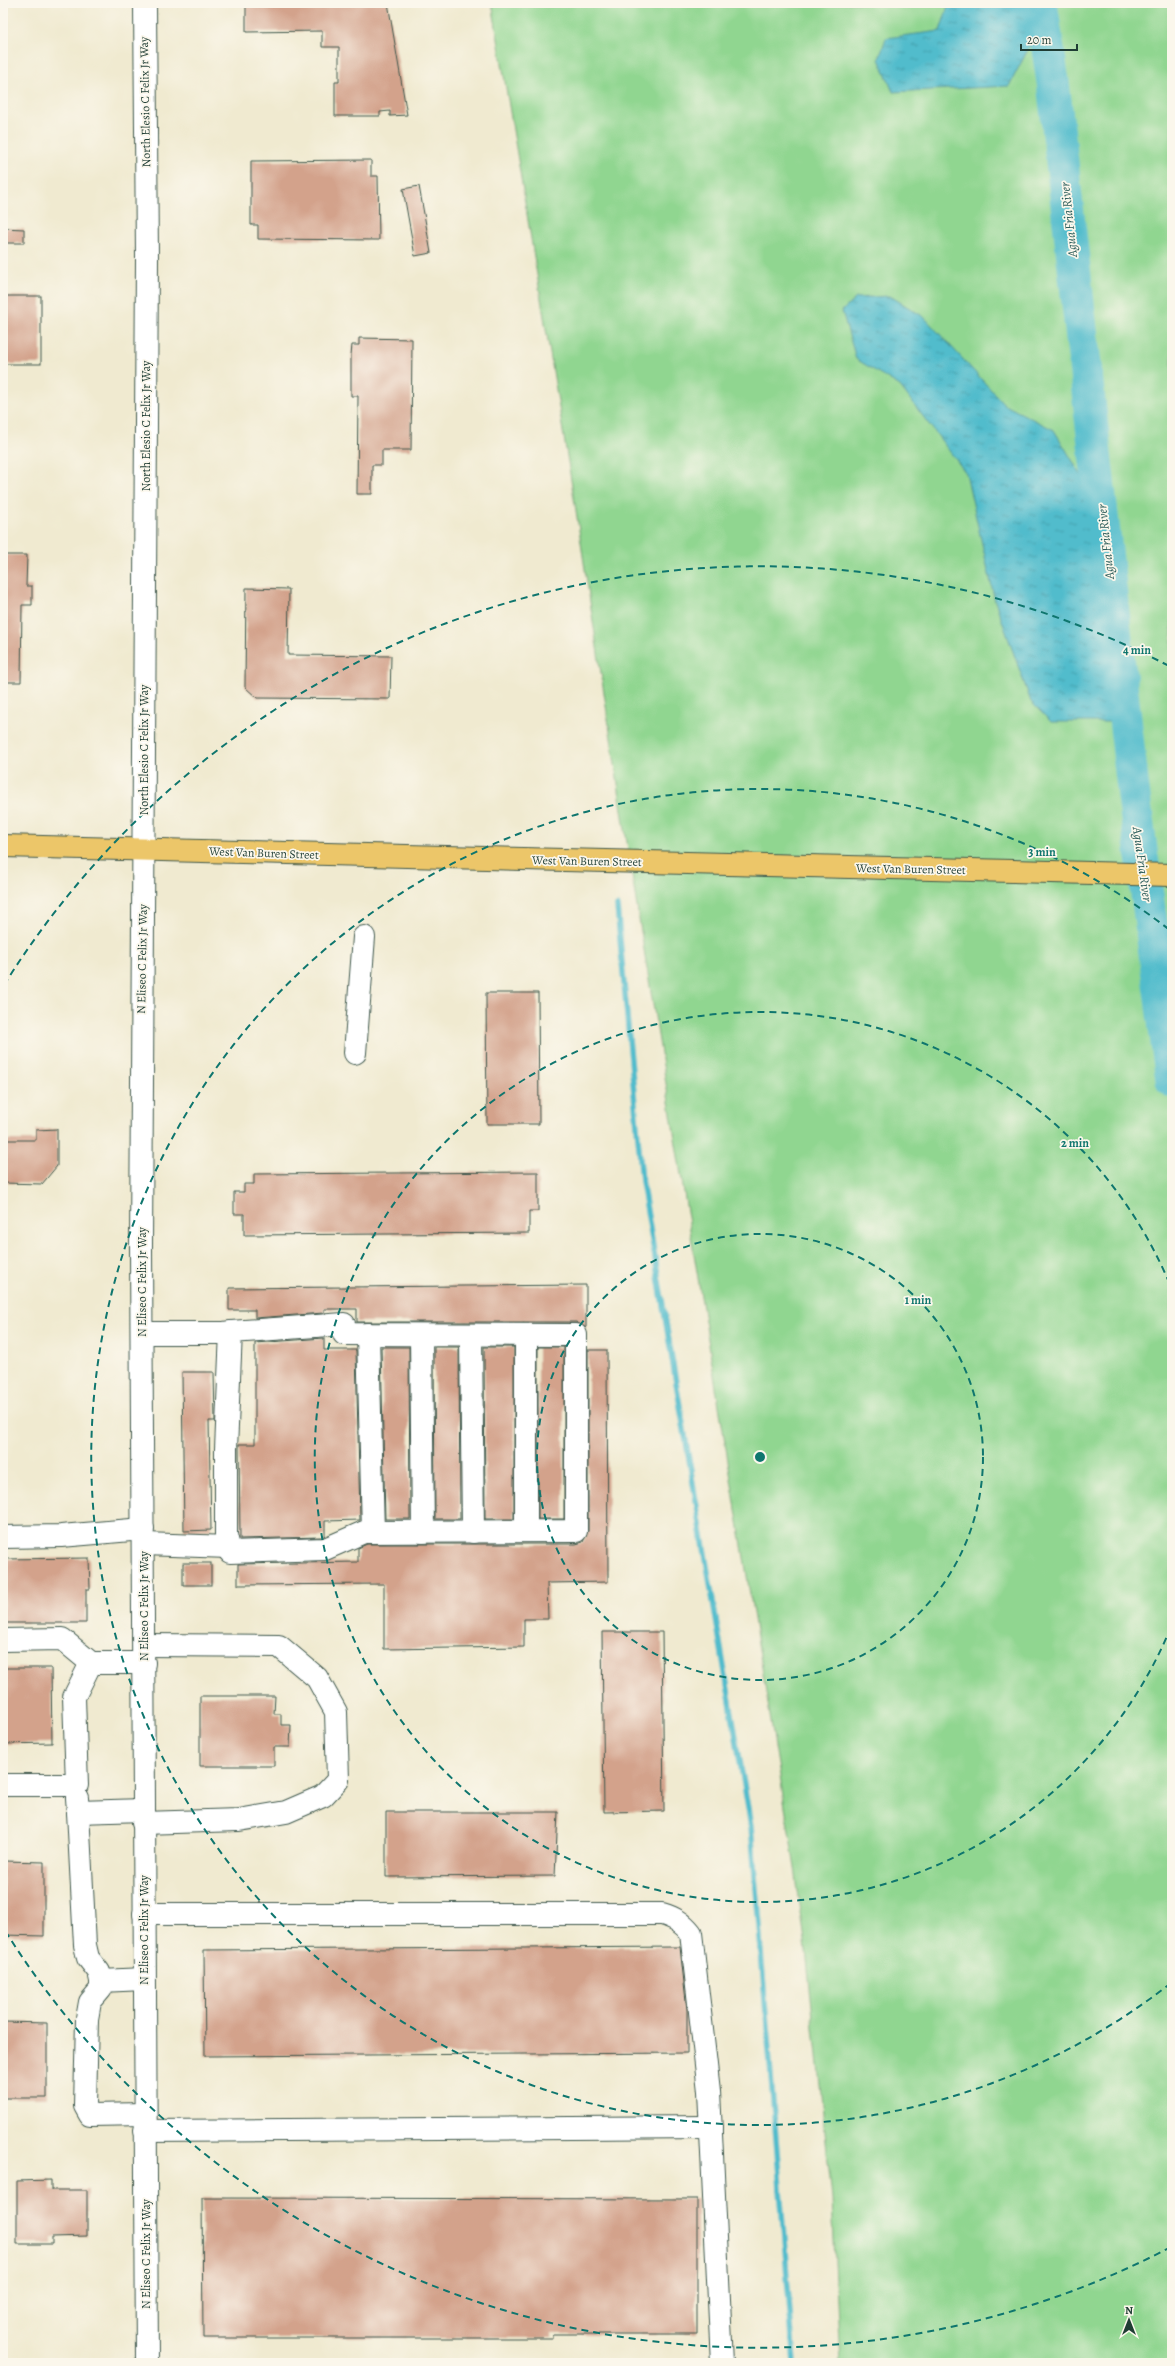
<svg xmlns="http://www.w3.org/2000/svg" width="1175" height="2366" font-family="Alegreya,serif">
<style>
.green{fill:#90d690;stroke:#588a62}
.water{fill:url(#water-ripples);stroke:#387c80}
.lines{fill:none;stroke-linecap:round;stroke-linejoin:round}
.stream{stroke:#51bccc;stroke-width:5.5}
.river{stroke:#51bccc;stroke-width:33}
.building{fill:#d3a28b}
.minor-casing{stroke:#3e574b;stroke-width:24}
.major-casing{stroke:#3e574b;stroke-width:24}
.minor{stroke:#fff;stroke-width:22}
.major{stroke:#ecc669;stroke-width:22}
.ring{fill:none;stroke:#0f766e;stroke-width:2;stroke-dasharray:7 5}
.labels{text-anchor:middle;stroke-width:3.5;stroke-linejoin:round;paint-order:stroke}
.street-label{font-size:12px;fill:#1f3d34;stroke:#fbf7ec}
.water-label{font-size:13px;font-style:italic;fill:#2c5d5a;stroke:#fbf7ec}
.centre{fill:#0f766e;stroke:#fbf7ec;stroke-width:2}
.ring-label{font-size:12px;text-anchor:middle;font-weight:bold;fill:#0f766e;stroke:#fbf7ec;stroke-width:3.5;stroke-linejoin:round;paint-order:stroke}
</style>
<defs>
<pattern id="water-ripples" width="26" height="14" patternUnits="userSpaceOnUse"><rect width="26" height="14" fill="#51bccc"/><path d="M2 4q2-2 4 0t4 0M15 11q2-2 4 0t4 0" fill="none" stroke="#439aa6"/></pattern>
</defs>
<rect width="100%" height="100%" fill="#fbf7ec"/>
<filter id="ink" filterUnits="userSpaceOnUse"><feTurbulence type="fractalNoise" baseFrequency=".025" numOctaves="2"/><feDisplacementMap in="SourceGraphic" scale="8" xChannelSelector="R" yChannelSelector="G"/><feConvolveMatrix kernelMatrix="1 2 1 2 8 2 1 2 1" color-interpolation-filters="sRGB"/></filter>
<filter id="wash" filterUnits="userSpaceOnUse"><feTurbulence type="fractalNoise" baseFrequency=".012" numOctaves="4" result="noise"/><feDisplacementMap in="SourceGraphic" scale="16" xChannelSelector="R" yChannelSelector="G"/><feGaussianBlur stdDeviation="0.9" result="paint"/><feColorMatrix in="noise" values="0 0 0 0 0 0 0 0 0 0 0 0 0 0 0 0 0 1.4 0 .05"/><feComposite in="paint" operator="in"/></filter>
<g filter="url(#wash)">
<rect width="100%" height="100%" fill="#f0ead0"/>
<polygon class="green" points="492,3 1172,3 1172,2363 840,2363 832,2199 805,1941 795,1868 636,901 575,504"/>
<g class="water">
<polygon points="949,3 1050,3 1049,9 1009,86 893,92 879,59 886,38 940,31"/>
<polygon points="890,296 924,317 1005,405 1054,430 1095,498 1109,532 1119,702 1112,722 1051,722 1031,702 995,601 966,473 900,386 856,359 842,311 856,298"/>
</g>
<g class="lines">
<polyline class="stream" points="617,906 642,1181 751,1826 794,2363"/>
<polyline class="river" points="1041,3 1053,82 1133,789 1172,1081"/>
</g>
<g id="blocks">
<g class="building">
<polygon points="246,3 388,3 407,115 390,116 390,111 380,112 380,116 335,116 335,82 339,82 339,47 322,47 322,31 246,32"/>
<polygon points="371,160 371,176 378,176 379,240 258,239 258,225 251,225 251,161"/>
<polygon points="419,186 431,253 415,256 403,189"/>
<polygon points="3,228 24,229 24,243 3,243"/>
<rect x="3" y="296" width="38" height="68"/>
<polygon points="359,338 412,339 411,450 382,450 382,465 372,465 372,494 357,494 358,396 351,396 351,355 352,345 359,345"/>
<polygon points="3,555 27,555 26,586 32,586 32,605 22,605 21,682 3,682"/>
<polygon points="246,588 289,589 288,655 391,656 390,699 257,698 245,687"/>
<polygon points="486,993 538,993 539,1124 487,1124"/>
<polygon points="57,1129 57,1166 42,1184 3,1183 3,1140 36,1140 36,1130"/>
<polygon points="538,1172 538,1211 529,1211 529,1233 244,1235 244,1214 234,1214 234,1192 244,1192 244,1184 254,1184 254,1174"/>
<polygon points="586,1285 586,1328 576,1322 357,1322 357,1309 324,1309 324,1313 255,1318 255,1310 229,1310 229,1288"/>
<polygon points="324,1338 324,1350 356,1350 360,1520 325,1521 325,1535 322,1537 240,1539 239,1444 255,1444 255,1343"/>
<polygon points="381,1347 409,1347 410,1519 385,1519"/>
<polygon points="434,1347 459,1347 460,1519 435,1519"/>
<polygon points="484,1347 514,1347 514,1519 485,1519"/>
<rect x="538" y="1347" width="26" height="172"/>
<polygon points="588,1350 607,1350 608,1582 547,1583 548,1619 524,1619 524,1647 384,1649 384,1584 238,1585 238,1564 358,1562 358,1548 367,1544 576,1544 583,1542 588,1531"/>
<polygon points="182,1372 214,1372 215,1421 209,1421 211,1530 184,1531"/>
<polygon points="89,1558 90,1589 86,1589 86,1623 3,1623 3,1559"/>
<rect x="183" y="1563" width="28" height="22"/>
<polygon points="602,1632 662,1632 664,1811 604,1812"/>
<polygon points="3,1668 51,1668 52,1743 3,1744"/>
<polygon points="200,1696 275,1696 274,1714 281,1714 281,1725 291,1725 290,1747 274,1747 274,1766 200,1766"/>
<polygon points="386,1812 558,1812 555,1876 386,1877"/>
<polygon points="3,1861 44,1862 44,1936 3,1935"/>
<polygon points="680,1947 687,2010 687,2053 205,2056 204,1950"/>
<polygon points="3,2022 47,2023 47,2098 3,2098"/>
<polygon points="51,2180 51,2190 87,2190 87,2236 52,2237 52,2244 17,2244 17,2181"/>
<polygon points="202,2198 697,2199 697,2334 552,2334 552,2338 203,2338"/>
</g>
</g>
</g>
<g filter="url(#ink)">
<use href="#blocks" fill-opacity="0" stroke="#3e574b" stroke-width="1"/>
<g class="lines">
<defs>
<g id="minor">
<polyline points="145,3 147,258 141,1247 147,2363"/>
<polyline points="355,1053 364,937"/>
<polyline points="142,1333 224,1333 231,1332 344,1324 344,1334 576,1335 576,1531 364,1532 325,1549 230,1552 226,1535 226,1449 231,1332"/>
<polyline points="368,1334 373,1532"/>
<polyline points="421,1335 423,1532"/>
<polyline points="471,1335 473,1532"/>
<polyline points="526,1335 526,1531"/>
<polyline points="3,1537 61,1536 143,1529"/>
<polyline points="144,1544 229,1547"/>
<polyline points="3,1640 62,1639 91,1663 144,1663"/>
<polyline points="3,1785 77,1785 74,1697 91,1663"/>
<polyline points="77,1798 78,1812 144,1810"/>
<polyline points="78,1812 85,1945 88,1958 99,1972 101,1981 101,1989 90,2002 87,2019 85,2106 90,2115 145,2114"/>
<polyline points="143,1823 239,1820 286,1812 323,1796 338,1780 336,1712 317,1678 279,1646 144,1645"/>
<path d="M144,1914H662C675,1918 682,1922 691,1933L709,2091L722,2363"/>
<polyline points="101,1981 144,1979"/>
<polyline points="145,2131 711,2127"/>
</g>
<polyline id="major" points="3,846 1172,875"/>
</defs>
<use href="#minor" class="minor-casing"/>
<use href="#major" class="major-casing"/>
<use href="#minor" class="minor"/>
<use href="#major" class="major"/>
</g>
</g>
<g class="ring">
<circle cx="760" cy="1457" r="223"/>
<path d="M1171 1627A445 445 0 1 1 1171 1287"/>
<path d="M1171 1983A668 668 0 1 1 1171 931"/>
<path d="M1171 2247A891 891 0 0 1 4 1929M4 985A891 891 0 0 1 1171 667"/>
</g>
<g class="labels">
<g class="street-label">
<text transform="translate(145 102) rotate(-91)" y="4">North Elesio C Felix Jr Way</text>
<text transform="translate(146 426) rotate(-90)" y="4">North Elesio C Felix Jr Way</text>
<text transform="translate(144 750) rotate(-90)" y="4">North Elesio C Felix Jr Way</text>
<text transform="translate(264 853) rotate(2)" y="4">West Van Buren Street</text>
<text transform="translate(587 861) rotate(1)" y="4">West Van Buren Street</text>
<text transform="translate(911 869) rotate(1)" y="4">West Van Buren Street</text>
<text transform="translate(142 959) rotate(-89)" y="4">N Eliseo C Felix Jr Way</text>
<text transform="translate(142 1282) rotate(-90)" y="4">N Eliseo C Felix Jr Way</text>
<text transform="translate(144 1606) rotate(-90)" y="4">N Eliseo C Felix Jr Way</text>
<text transform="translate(144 1930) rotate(-90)" y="4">N Eliseo C Felix Jr Way</text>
<text transform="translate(146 2254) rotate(-90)" y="4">N Eliseo C Felix Jr Way</text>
</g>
<g class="water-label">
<text transform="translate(1068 220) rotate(-96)" y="5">Agua Fria River</text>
<text transform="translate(1105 542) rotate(-96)" y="5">Agua Fria River</text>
<text transform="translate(1143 864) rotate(82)" y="5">Agua Fria River</text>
</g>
</g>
<circle cx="760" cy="1457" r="6" class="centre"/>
<g class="ring-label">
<text x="1137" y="654">4 min</text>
<text x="1042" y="856">3 min</text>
<text x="1075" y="1147">2 min</text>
<text x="918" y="1304">1 min</text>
</g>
<rect width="1175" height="2366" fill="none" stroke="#fbf7ec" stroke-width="16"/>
<g transform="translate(1129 2320)" stroke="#fbf7ec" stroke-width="3" paint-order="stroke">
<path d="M0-3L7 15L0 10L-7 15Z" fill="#1f3d34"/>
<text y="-6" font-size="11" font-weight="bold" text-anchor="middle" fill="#1f3d34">N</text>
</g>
<path d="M1021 44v6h56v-6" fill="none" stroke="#1f3d34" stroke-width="2"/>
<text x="1027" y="44" font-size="12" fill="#1f3d34" stroke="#fbf7ec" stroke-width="3" paint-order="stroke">20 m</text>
</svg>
